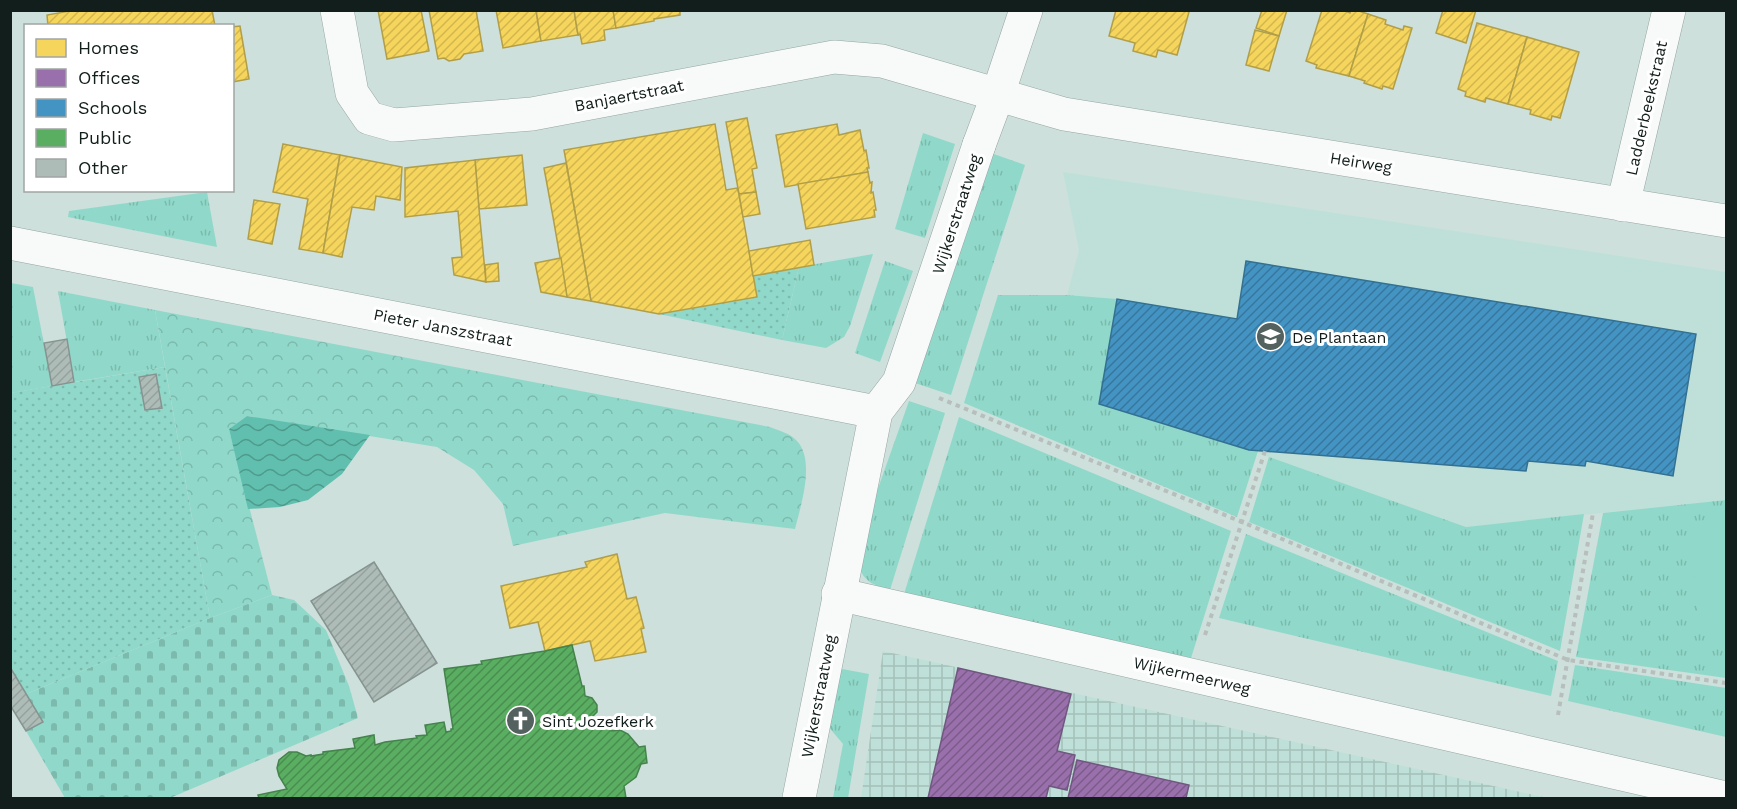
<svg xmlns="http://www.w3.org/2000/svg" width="1737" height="809" font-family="'Work Sans',sans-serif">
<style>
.built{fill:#bfe0d8}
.industrial{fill:url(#industrial-grid)}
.grass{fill:url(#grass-tufts)}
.forest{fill:url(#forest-crowns)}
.cemetery{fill:url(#cemetery-stones)}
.garden{fill:url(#garden-dots)}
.pitch{fill:#90d9ca}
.water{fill:url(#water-waves)}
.homes{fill:url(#homes-hatch);stroke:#b19e48;stroke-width:1.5}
.offices{fill:url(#offices-hatch);stroke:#705780;stroke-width:1.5}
.schools{fill:url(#schools-hatch);stroke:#347091;stroke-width:1.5}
.public{fill:url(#public-hatch);stroke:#44834c;stroke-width:1.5}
.building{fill:url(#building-hatch);stroke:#869490;stroke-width:1.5}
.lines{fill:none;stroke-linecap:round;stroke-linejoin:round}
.minor-casing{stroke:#96a5a1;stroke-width:34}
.tertiary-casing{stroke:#96a5a1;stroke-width:34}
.path{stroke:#b7bebc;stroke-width:4;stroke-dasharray:4.5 4.5;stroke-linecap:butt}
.minor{stroke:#f8fafa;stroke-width:33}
.tertiary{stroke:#f8fafa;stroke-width:33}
.labels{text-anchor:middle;stroke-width:6;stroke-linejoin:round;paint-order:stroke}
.street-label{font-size:16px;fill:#111e1b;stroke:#fff}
.poi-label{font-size:16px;fill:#111e1b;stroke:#fff;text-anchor:start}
</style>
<defs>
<pattern id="industrial-grid" width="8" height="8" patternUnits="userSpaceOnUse" patternTransform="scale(1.5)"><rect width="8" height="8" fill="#bfe0d8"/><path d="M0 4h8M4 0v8" fill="none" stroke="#a3c0b9"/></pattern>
<pattern id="grass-tufts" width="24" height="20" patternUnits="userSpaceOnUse" patternTransform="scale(1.5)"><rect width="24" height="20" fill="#90d9ca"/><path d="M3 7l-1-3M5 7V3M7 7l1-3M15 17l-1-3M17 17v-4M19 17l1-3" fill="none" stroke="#7bbaad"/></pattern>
<pattern id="forest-crowns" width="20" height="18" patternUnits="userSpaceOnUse" patternTransform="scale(1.5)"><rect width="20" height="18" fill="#90d9ca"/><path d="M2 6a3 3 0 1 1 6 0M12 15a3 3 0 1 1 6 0" fill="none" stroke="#7bbaad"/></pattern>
<pattern id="cemetery-stones" width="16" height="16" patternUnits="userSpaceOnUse" patternTransform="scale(1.5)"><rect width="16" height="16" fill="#90d9ca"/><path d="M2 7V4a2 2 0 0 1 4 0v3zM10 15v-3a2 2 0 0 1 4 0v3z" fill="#7bbaad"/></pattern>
<pattern id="garden-dots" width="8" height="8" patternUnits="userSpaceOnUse" patternTransform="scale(1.5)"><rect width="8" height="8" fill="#90d9ca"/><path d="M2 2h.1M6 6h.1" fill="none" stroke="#7bbaad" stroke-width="1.8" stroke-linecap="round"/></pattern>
<pattern id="water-waves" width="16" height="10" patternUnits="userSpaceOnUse" patternTransform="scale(1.5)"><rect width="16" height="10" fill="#60bfae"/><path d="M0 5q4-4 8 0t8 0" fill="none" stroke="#4e9b8d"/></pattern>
<pattern id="homes-hatch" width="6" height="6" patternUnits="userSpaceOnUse" patternTransform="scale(1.5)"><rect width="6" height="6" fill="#f6d55c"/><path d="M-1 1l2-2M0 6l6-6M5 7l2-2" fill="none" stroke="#d2b64f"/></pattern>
<pattern id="offices-hatch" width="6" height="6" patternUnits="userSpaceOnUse" patternTransform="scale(1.5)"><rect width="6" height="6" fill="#9970ab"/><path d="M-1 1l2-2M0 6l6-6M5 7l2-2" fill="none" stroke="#7b5b8a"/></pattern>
<pattern id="schools-hatch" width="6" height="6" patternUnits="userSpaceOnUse" patternTransform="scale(1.5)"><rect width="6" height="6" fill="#4393c3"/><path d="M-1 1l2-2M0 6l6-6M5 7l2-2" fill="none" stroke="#37779e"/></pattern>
<pattern id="public-hatch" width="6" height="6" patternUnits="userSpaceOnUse" patternTransform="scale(1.5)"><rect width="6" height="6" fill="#5aae61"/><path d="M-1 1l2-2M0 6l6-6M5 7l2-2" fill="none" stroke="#498d4f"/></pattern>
<pattern id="building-hatch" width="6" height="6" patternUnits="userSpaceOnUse" patternTransform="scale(1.5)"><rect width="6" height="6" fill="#aebcb8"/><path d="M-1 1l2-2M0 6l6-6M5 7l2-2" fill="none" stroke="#95a19e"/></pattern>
</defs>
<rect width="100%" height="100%" fill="#cde0db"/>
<polygon class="built" points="1063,172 1726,272 1726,500 1466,527 1249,450 1099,404 1116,299 1067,295 1079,250"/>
<polygon class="industrial" points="883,651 1548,798 861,798"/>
<g class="grass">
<polygon points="923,133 955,144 925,238 895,229"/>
<polygon points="991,153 1025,165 951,395 915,383"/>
<polygon points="207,192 217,247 68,217 69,211"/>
<polygon points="873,254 850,326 844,337 826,348 782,340 799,267"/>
<polygon points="885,261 913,271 880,362 855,353"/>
<polygon points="11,283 33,287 52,386 11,393"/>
<polygon points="58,291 155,310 165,367 74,382"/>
<polygon points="998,295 1067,295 1117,299 1100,404 1249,450 1258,451 1237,517 964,403"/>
<path d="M909,401L945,413L890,590C860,582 857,572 859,542Z"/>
<polygon points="959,417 1231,531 1191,658 904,594"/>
<polygon points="1269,457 1466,527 1584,514 1560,651 1249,522"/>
<polygon points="1726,500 1726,678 1576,657 1603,513"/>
<polygon points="1246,534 1558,661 1551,696 1219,618"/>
<polygon points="1575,665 1726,688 1726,737 1568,701"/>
<polygon points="837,668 869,674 848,798 833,798 843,744 827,725"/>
</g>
<path class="forest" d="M155,310L770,427C780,431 789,433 796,440C816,459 801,505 795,529L665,513L513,546L503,504L474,470L437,447L247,416L229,429L272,595L210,618Z"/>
<polygon class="cemetery" points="272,595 294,600 326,630 349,686 358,718 170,798 65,798 26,731 43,722 26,694 210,618"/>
<g class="garden">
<polygon points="799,267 782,340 659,314 757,297 753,276"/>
<polygon points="165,367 210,618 26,694 10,667 10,393"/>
</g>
<polygon class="pitch" points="1726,518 1726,632 1701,636 1688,522"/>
<polygon class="water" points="247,416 370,435 342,474 308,500 280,507 248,509 229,429"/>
<g class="homes">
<polygon points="75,10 212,10 215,26 48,26 47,15"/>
<polygon points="378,10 421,10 429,51 387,59"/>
<polygon points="429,10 476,10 483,51 464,54 460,59 449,61 444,58 438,59"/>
<polygon points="496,10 536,10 541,41 503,48"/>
<polygon points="536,10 574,10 578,35 541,41"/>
<polygon points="574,10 613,10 616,28 604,30 605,40 582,44 580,34 578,35"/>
<polygon points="613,10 680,10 680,15 654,19 654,21 616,28"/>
<polygon points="1116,10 1183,10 1189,12 1177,55 1158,50 1156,57 1133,51 1135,43 1109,36"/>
<polygon points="1262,10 1287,10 1279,36 1256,28"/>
<polygon points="1322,10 1343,10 1350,13 1351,10 1356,10 1368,14 1349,76 1316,68 1317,65 1306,61"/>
<polygon points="1443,10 1476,10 1466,43 1436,33"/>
<polygon points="1368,14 1386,20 1385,24 1403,30 1404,26 1412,28 1393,89 1383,86 1382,89 1364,83 1365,81 1349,76"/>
<polygon points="1477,23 1527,37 1508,104 1486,98 1485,102 1465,96 1466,92 1458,89"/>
<polygon points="240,26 249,79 232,82 232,27"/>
<polygon points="1255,30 1279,36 1269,71 1246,65"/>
<polygon points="1527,37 1579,52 1560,118 1552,116 1551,120 1530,114 1531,110 1508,104"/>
<polygon points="747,118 757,168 752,169 756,192 739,194 726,122"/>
<polygon points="715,124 726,190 737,188 739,194 757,297 659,314 591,301 564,150"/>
<polygon points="837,124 839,135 860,130 864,151 866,150 869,168 867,168 868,172 785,187 776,135"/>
<polygon points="283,144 340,155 323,253 299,249 308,199 273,192"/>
<polygon points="340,155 402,167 400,200 376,196 374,210 352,207 342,257 323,253"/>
<polygon points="522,155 527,205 479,209 475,160"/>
<polygon points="475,160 479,209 486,282 454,275 452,258 462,257 458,211 405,217 405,168"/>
<polygon points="566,163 574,207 591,301 567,297 553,217 544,168"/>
<polygon points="868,172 870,183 872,182 871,193 873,192 876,210 874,210 875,217 806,229 798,184"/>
<polygon points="756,192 760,214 743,217 739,194"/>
<polygon points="254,200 280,204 272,244 248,239"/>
<polygon points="810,240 814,265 753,276 749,251"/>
<polygon points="561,258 567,297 541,292 535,263"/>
<polygon points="498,263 499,281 486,282 485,265"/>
<polygon points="617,554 627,599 636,597 644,628 641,629 646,652 595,661 590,641 545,651 538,622 510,628 501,586 587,567 585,562"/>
</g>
<g class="offices">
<polygon points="958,668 1071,694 1057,751 1075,755 1067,790 1049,786 1046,798 928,798"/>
<polygon points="1077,760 1189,785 1186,798 1068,798"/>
</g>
<polygon class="schools" points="1246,261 1696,334 1673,476 1586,461 1585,466 1528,461 1526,471 1249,450 1099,404 1117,299 1237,319"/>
<polygon class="public" points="572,645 582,686 584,686 585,696 592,698 597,705 597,712 590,719 590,723 611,719 612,731 620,730 628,734 639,747 645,746 647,763 641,764 636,777 624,786 626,798 259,798 258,795 287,789 279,776 277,768 279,760 289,752 297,752 306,756 311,755 311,756 323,754 323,752 355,748 353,739 374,735 375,745 385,742 417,738 416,736 427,735 425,725 444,722 446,732 451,731 451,729 453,729 444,669 482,664 481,661 545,651"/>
<g class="building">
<polygon points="67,339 74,382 52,386 44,343"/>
<polygon points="156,374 162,408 145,410 139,377"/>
<polygon points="374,562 437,663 374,702 311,601"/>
<polygon points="10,667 43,722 26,731 10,705"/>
</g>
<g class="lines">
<defs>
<g id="minor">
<polyline points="337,10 352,93 369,118 394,125 532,114 834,57 882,61 1064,114 1726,221"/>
<polyline points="979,145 998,94"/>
<polyline points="1623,205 1669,10"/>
<polyline points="10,243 876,412"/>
<polyline points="838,594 1726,798"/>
</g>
<g id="tertiary">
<polyline points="998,94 1026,10"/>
<polyline points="799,798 876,412 899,382 979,145"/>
</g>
</defs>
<use href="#minor" class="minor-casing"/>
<use href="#tertiary" class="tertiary-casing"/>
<g class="path">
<polyline points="939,398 1242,522 1568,660 1726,683"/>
<polyline points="1205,635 1265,451"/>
<polyline points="1558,715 1593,513"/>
</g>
<use href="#minor" class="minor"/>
<use href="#tertiary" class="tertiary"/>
</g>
<defs>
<symbol id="school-disc" viewBox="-11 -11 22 22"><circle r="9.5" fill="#53625e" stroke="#fff"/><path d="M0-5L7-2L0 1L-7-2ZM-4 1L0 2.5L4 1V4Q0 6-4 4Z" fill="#fff"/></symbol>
<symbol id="church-disc" viewBox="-11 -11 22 22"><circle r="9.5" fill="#53625e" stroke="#fff"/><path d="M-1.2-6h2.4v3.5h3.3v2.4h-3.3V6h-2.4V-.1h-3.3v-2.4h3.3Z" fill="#fff"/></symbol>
</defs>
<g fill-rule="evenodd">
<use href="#school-disc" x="1254" y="320" width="33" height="33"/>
<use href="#church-disc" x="504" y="704" width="33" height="33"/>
</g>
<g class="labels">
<g class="street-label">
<text transform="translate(629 95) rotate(-11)" y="6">Banjaertstraat</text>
<text transform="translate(1646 108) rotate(-77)" y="6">Ladderbeekstraat</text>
<text transform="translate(1361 162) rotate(9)" y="6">Heirweg</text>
<text transform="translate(956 214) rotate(-72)" y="6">Wijkerstraatweg</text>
<text transform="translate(443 327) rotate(11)" y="6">Pieter Janszstraat</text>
<text transform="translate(1192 675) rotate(13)" y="6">Wijkermeerweg</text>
<text transform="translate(818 696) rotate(-79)" y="6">Wijkerstraatweg</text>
</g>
<g class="poi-label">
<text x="1292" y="343">De Plantaan</text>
<text x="542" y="727">Sint Jozefkerk</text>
</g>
</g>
<rect width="1737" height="809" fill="none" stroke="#111e1b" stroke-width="24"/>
<rect x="24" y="24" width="210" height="168" fill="#ffffff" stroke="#a0a5a4" stroke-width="1.5"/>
<rect x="36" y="39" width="30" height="18" fill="#f6d55c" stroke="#a0a5a4" stroke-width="1.5"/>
<text x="78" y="54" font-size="18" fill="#111e1b">Homes</text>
<rect x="36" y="69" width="30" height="18" fill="#9970ab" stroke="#a0a5a4" stroke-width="1.5"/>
<text x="78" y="84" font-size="18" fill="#111e1b">Offices</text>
<rect x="36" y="99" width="30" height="18" fill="#4393c3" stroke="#a0a5a4" stroke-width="1.5"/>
<text x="78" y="114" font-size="18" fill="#111e1b">Schools</text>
<rect x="36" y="129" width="30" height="18" fill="#5aae61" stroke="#a0a5a4" stroke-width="1.5"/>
<text x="78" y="144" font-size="18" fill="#111e1b">Public</text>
<rect x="36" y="159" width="30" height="18" fill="#aebcb8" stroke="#a0a5a4" stroke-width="1.5"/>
<text x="78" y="174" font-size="18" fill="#111e1b">Other</text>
</svg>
